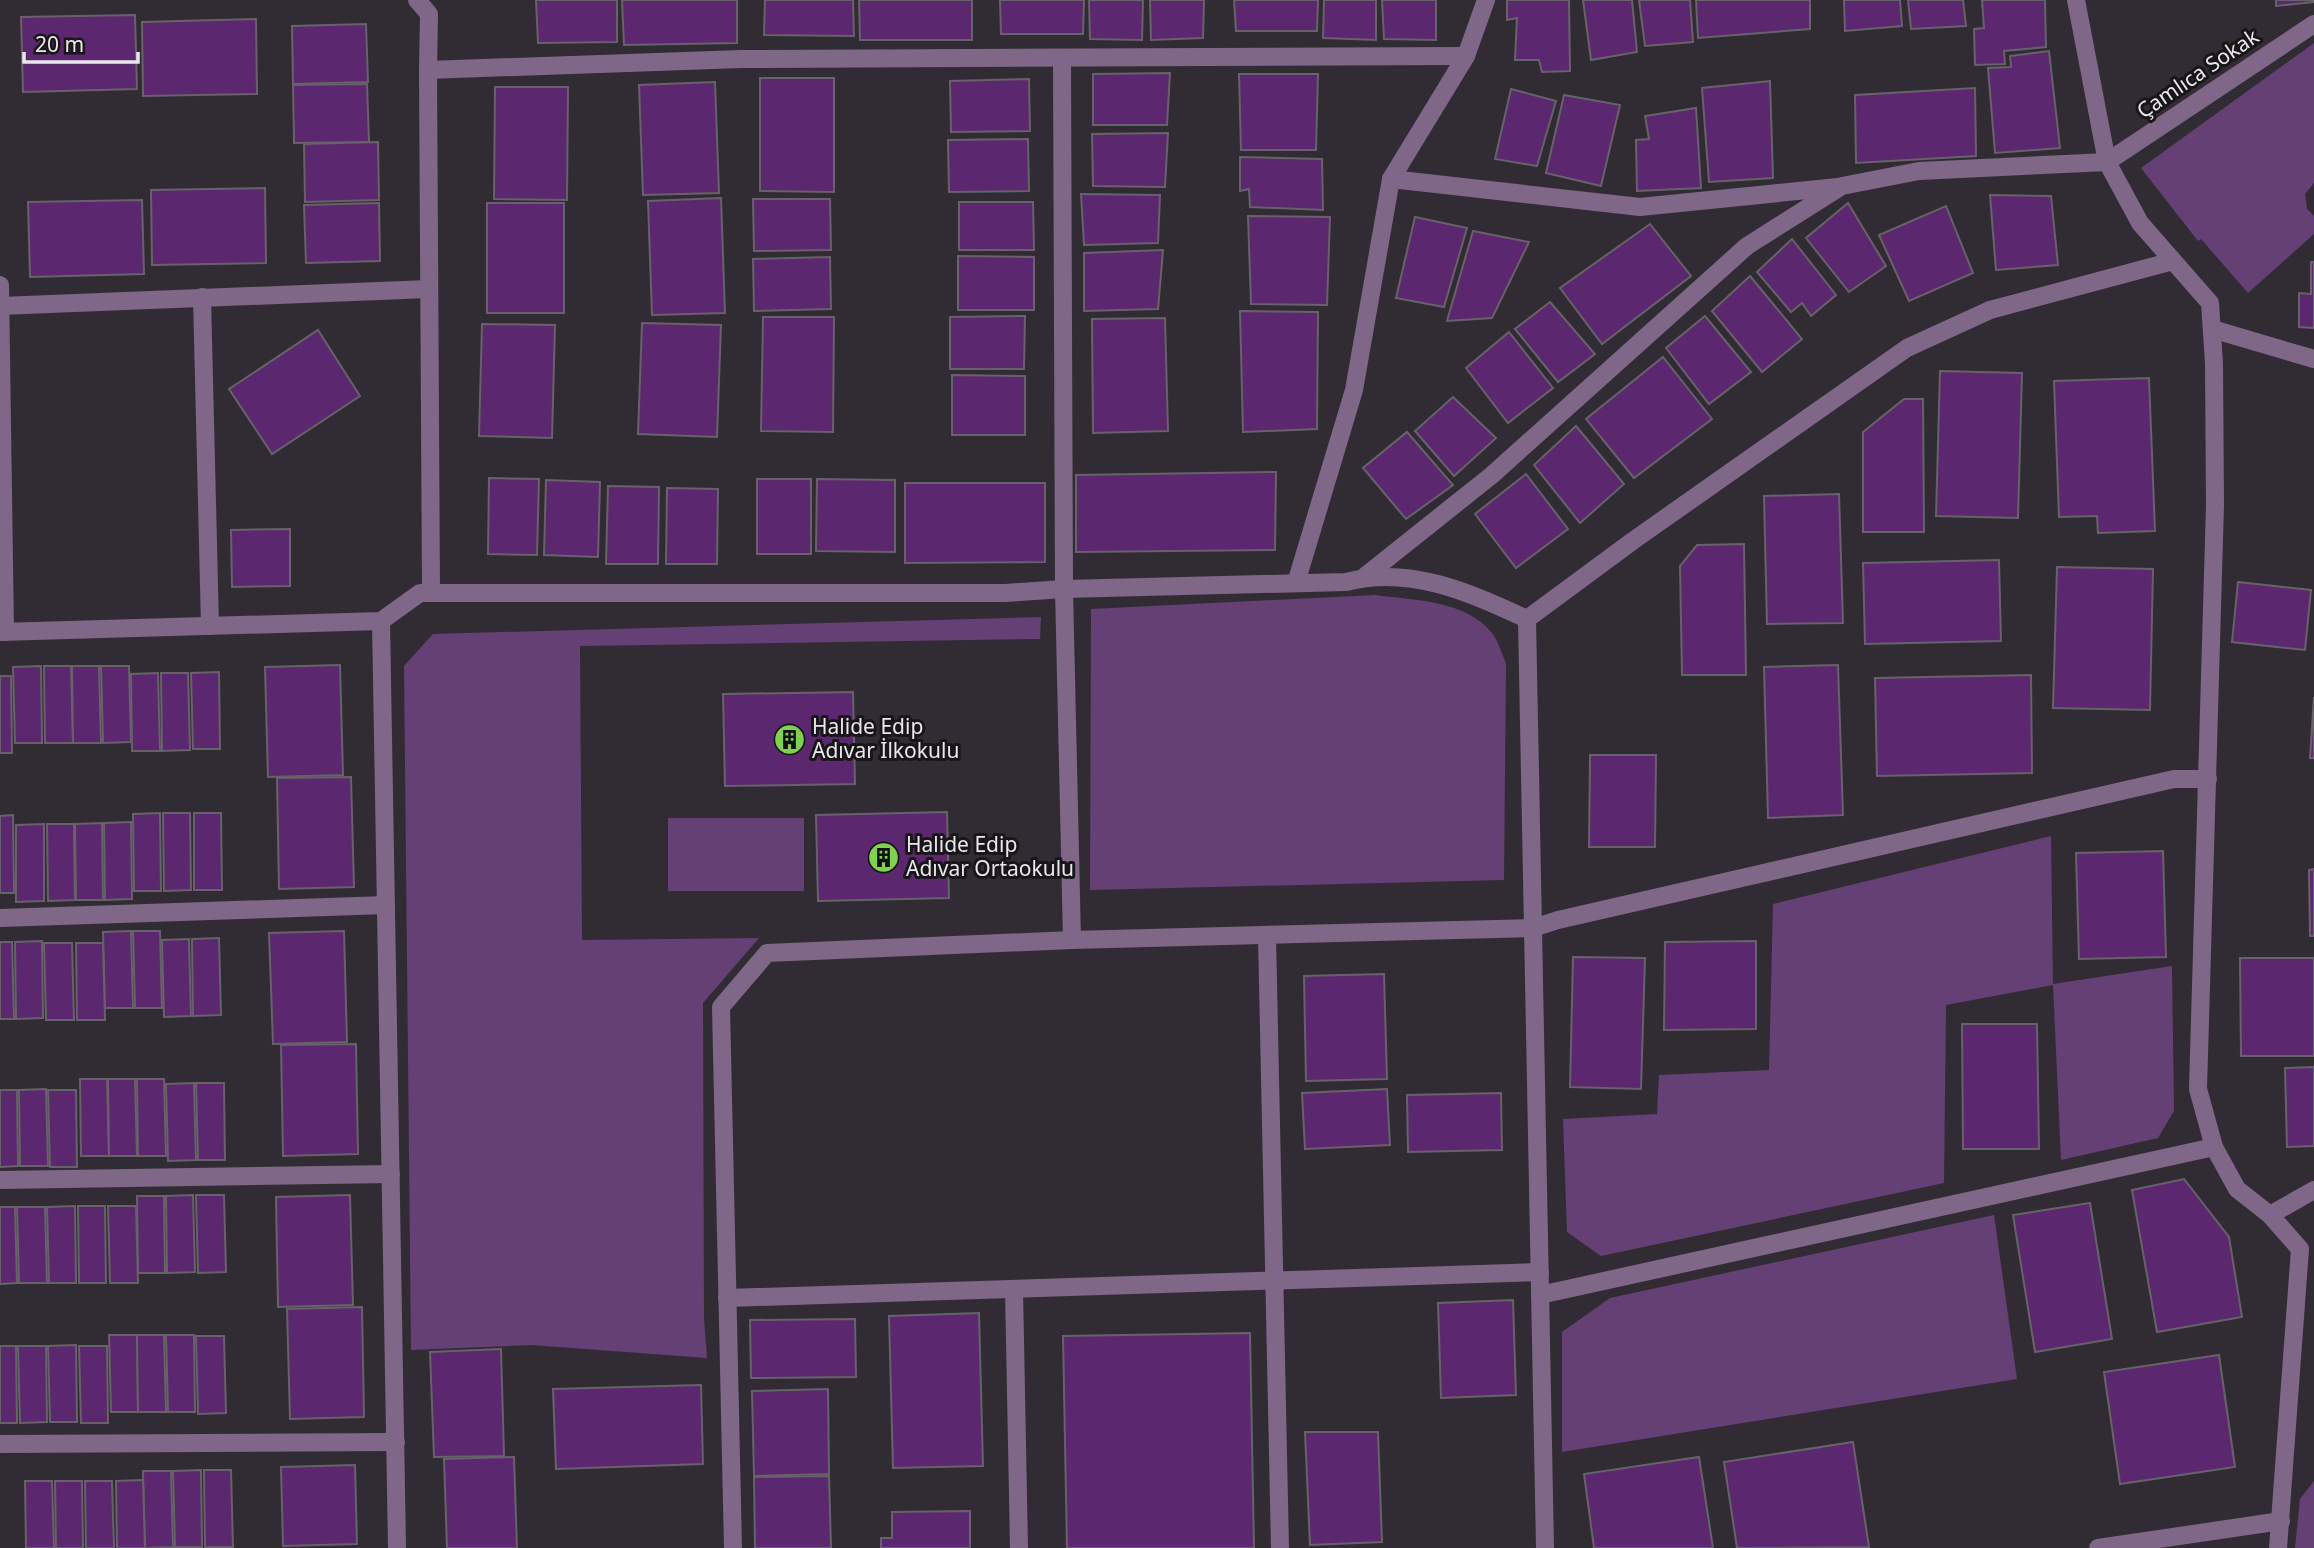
<svg xmlns="http://www.w3.org/2000/svg" width="2314" height="1548" font-family="'Noto Sans',sans-serif">
<style>
.green{fill:#654074}
.building{fill:#5b276f;stroke:#676269;stroke-width:2}
.lines{fill:none;stroke-linecap:round;stroke-linejoin:round}
.minor{stroke:#7f6788;stroke-width:18}
.labels{text-anchor:middle;stroke-width:6;stroke-linejoin:round;paint-order:stroke}
.street-label{font-size:21px;fill:#eae7ec;stroke:#181618}
.poi-label{font-size:21px;fill:#eae7ec;stroke:#181618;text-anchor:start}
</style>
<rect width="100%" height="100%" fill="#312c33"/>
<g class="green">
<polygon points="2314,43 2314,183 2305,194 2307,209 2314,216 2314,234 2248,293 2201,239 2198,241 2141,168"/>
<path d="M1375,595C1412,600 1466,600 1492,633C1498,641 1502,654 1506,663L1504,880L1090,890L1091,609Z"/>
<polygon points="1041,617 1040,639 580,646 582,940 759,938 703,1003 704,1318 707,1358 531,1345 411,1350 404,666 433,634"/>
<rect x="668" y="818" width="136" height="73"/>
<polygon points="2051,836 2053,984 2172,966 2174,1111 2158,1138 2061,1160 2053,985 1946,1005 1944,1183 1601,1256 1567,1232 1563,1119 1657,1114 1659,1075 1769,1070 1773,904"/>
<polygon points="1994,1215 2017,1379 1562,1452 1562,1332 1610,1298"/>
<polygon points="2314,1481 2314,1548 2295,1548 2300,1499"/>
</g>
<g class="building">
<polygon points="536,0 617,0 617,42 538,43"/>
<polygon points="622,0 737,0 737,43 624,45"/>
<polygon points="765,0 853,0 854,36 764,35"/>
<polygon points="859,0 972,0 972,40 860,40"/>
<polygon points="1000,0 1084,0 1083,34 1001,34"/>
<polygon points="1089,0 1143,0 1142,40 1090,39"/>
<polygon points="1150,0 1204,0 1203,38 1151,40"/>
<polygon points="1234,0 1318,0 1317,31 1236,31"/>
<polygon points="1324,0 1376,0 1376,40 1323,38"/>
<polygon points="1382,0 1436,0 1436,40 1384,39"/>
<polygon points="1507,0 1569,0 1570,71 1542,72 1539,60 1515,60 1517,18 1507,20"/>
<polygon points="1583,0 1632,0 1637,52 1591,60"/>
<polygon points="1639,0 1690,0 1693,42 1645,46"/>
<polygon points="1696,0 1810,0 1810,29 1698,38"/>
<polygon points="1844,0 1900,0 1902,26 1845,31"/>
<polygon points="1908,0 1963,0 1966,26 1911,29"/>
<polygon points="1982,0 2045,0 2046,47 2004,51 2005,64 1975,65 1974,29 1984,28"/>
<polygon points="2276,0 2314,0 2314,2 2276,6"/>
<polygon points="135,15 137,89 23,92 21,17"/>
<polygon points="256,19 257,94 143,96 142,22"/>
<polygon points="366,24 368,82 293,84 292,26"/>
<polygon points="2049,51 2060,148 1995,153 1988,68 2011,67 2010,56"/>
<polygon points="1170,73 1167,125 1093,125 1093,74"/>
<polygon points="1239,74 1318,74 1316,150 1241,150"/>
<polygon points="760,78 834,78 834,192 760,191"/>
<polygon points="1029,79 1030,131 951,132 950,81"/>
<polygon points="1770,81 1773,178 1709,182 1702,88"/>
<polygon points="715,82 719,193 643,195 639,85"/>
<polygon points="367,84 369,142 294,143 293,85"/>
<polygon points="495,87 568,87 567,200 494,199"/>
<polygon points="1975,88 1976,156 1856,163 1855,95"/>
<polygon points="1511,89 1556,101 1537,166 1495,159"/>
<polygon points="1564,95 1620,105 1601,186 1546,173"/>
<polygon points="1696,108 1701,188 1637,191 1636,140 1649,139 1645,116"/>
<polygon points="1168,133 1165,187 1093,186 1092,134"/>
<polygon points="1028,139 1029,191 949,192 948,140"/>
<polygon points="378,142 379,200 305,202 304,144"/>
<polygon points="1240,157 1322,159 1323,210 1250,207 1249,189 1240,191"/>
<polygon points="265,188 266,263 152,265 151,190"/>
<polygon points="1081,194 1160,195 1158,243 1084,245"/>
<polygon points="1990,195 2051,196 2058,265 1996,270"/>
<polygon points="721,198 725,313 652,315 648,201"/>
<polygon points="753,199 830,199 831,250 754,251"/>
<polygon points="142,200 144,274 30,277 28,202"/>
<polygon points="959,202 1033,202 1034,250 959,250"/>
<polygon points="379,203 380,261 306,263 304,205"/>
<rect x="487" y="203" width="77" height="110"/>
<polygon points="1848,203 1886,266 1849,292 1806,238"/>
<polygon points="1946,206 1973,273 1909,301 1879,235"/>
<polygon points="1248,216 1330,217 1327,305 1251,304"/>
<polygon points="1415,217 1467,228 1444,307 1396,298"/>
<polygon points="1650,224 1691,276 1602,344 1560,288"/>
<polygon points="1473,231 1529,242 1492,318 1447,321"/>
<polygon points="1792,239 1836,295 1811,316 1802,303 1791,312 1757,272"/>
<polygon points="1163,250 1158,309 1084,311 1084,253"/>
<polygon points="958,256 1034,257 1034,310 958,310"/>
<polygon points="830,257 831,309 754,311 753,259"/>
<polygon points="2311,262 2314,262 2314,328 2299,327 2299,293 2311,294"/>
<polygon points="1750,276 1802,339 1762,372 1712,311"/>
<polygon points="1550,302 1595,354 1558,382 1515,329"/>
<polygon points="1240,311 1318,312 1317,429 1243,432"/>
<polygon points="1025,316 1024,369 950,369 950,317"/>
<polygon points="1705,316 1751,372 1709,404 1666,348"/>
<polygon points="763,317 834,317 833,432 761,431"/>
<polygon points="1165,318 1168,431 1093,433 1092,319"/>
<polygon points="642,323 721,325 717,437 638,434"/>
<polygon points="482,324 555,325 552,438 479,436"/>
<polygon points="318,330 360,396 272,454 229,389"/>
<polygon points="1509,332 1553,388 1508,423 1466,368"/>
<polygon points="1663,357 1712,419 1634,478 1586,419"/>
<polygon points="1940,371 2022,373 2018,518 1936,516"/>
<polygon points="952,375 1025,376 1025,435 952,435"/>
<polygon points="2149,378 2155,531 2098,533 2097,516 2059,517 2054,381"/>
<polygon points="1453,397 1496,438 1454,476 1415,431"/>
<polygon points="1904,399 1923,399 1924,532 1863,532 1863,432"/>
<polygon points="1576,426 1624,484 1580,523 1534,465"/>
<polygon points="1407,432 1453,485 1406,519 1363,468"/>
<polygon points="1276,472 1275,550 1076,552 1076,475"/>
<polygon points="1526,474 1568,529 1516,568 1475,514"/>
<polygon points="489,478 539,479 537,555 488,554"/>
<rect x="757" y="479" width="54" height="75"/>
<polygon points="817,479 895,480 895,552 816,551"/>
<polygon points="546,480 600,482 598,557 544,555"/>
<polygon points="905,483 1045,483 1045,562 905,563"/>
<polygon points="608,486 659,487 658,564 606,564"/>
<polygon points="667,488 718,489 717,564 666,564"/>
<polygon points="1839,494 1843,623 1767,624 1764,496"/>
<polygon points="290,529 290,586 232,587 231,530"/>
<polygon points="1744,544 1746,675 1682,675 1680,566 1697,545"/>
<polygon points="1999,560 2001,641 1865,644 1863,563"/>
<polygon points="2057,567 2153,569 2150,710 2053,708"/>
<polygon points="2238,582 2311,590 2305,650 2232,642"/>
<polygon points="340,665 343,775 268,777 265,667"/>
<polygon points="1838,665 1843,815 1768,818 1764,667"/>
<polygon points="41,666 42,743 15,743 13,667"/>
<polygon points="44,666 71,666 73,743 45,743"/>
<polygon points="72,666 99,666 101,743 73,743"/>
<polygon points="101,666 129,666 131,742 103,743"/>
<polygon points="219,672 220,749 193,749 191,673"/>
<polygon points="158,673 160,751 132,751 131,674"/>
<polygon points="161,673 188,673 190,750 162,751"/>
<polygon points="2031,675 2032,773 1877,776 1875,678"/>
<polygon points="0,676 11,676 12,753 0,753"/>
<polygon points="853,692 855,784 725,786 723,694"/>
<polygon points="2314,697 2314,758 2310,758"/>
<polygon points="1590,755 1656,755 1655,847 1589,847"/>
<polygon points="351,777 354,887 279,889 277,778"/>
<polygon points="947,812 949,898 818,901 816,815"/>
<polygon points="160,813 161,891 134,891 133,814"/>
<polygon points="163,813 190,813 191,890 164,891"/>
<polygon points="194,813 221,813 222,890 194,890"/>
<polygon points="13,815 14,893 0,893 0,816"/>
<polygon points="131,822 132,899 105,900 104,823"/>
<polygon points="102,823 103,900 76,900 75,824"/>
<polygon points="44,824 44,901 16,902 16,825"/>
<polygon points="47,824 74,824 75,900 48,901"/>
<polygon points="2163,851 2166,957 2079,959 2076,853"/>
<polygon points="2314,869 2314,936 2310,936 2309,870"/>
<polygon points="131,931 133,1008 105,1008 103,932"/>
<polygon points="133,931 160,931 162,1008 135,1008"/>
<polygon points="344,931 347,1042 273,1044 269,933"/>
<polygon points="219,938 221,1015 193,1016 192,939"/>
<polygon points="189,939 191,1016 164,1017 162,940"/>
<polygon points="42,941 43,1018 16,1019 15,942"/>
<polygon points="1756,941 1756,1029 1664,1030 1665,942"/>
<polygon points="0,942 12,942 14,1019 0,1019"/>
<polygon points="44,943 72,943 74,1020 46,1020"/>
<polygon points="76,943 103,943 105,1020 77,1020"/>
<polygon points="1573,957 1645,958 1641,1089 1570,1087"/>
<polygon points="2240,958 2314,958 2314,1056 2241,1056"/>
<polygon points="1384,974 1387,1079 1306,1081 1304,976"/>
<polygon points="1962,1024 2037,1024 2039,1149 1963,1149"/>
<polygon points="356,1044 358,1154 283,1156 281,1045"/>
<polygon points="2314,1067 2314,1146 2287,1147 2285,1068"/>
<polygon points="80,1079 107,1079 109,1156 81,1156"/>
<polygon points="108,1079 135,1079 137,1156 109,1156"/>
<polygon points="137,1079 164,1079 166,1156 138,1156"/>
<polygon points="194,1083 196,1160 168,1161 166,1084"/>
<polygon points="196,1083 224,1083 225,1160 198,1160"/>
<polygon points="46,1089 48,1166 20,1166 19,1090"/>
<polygon points="1387,1089 1390,1145 1305,1149 1302,1093"/>
<polygon points="0,1090 17,1090 18,1166 0,1167"/>
<polygon points="48,1090 76,1090 77,1167 50,1167"/>
<polygon points="1501,1093 1502,1150 1408,1152 1407,1095"/>
<polygon points="2184,1179 2229,1237 2242,1317 2157,1332 2132,1190"/>
<polygon points="193,1195 195,1272 167,1273 166,1196"/>
<polygon points="196,1195 224,1195 226,1272 198,1273"/>
<polygon points="350,1195 353,1305 278,1307 276,1197"/>
<polygon points="137,1196 164,1196 165,1273 138,1273"/>
<polygon points="2090,1203 2112,1339 2035,1352 2013,1215"/>
<polygon points="75,1206 76,1283 49,1283 47,1207"/>
<polygon points="78,1206 105,1206 106,1283 79,1283"/>
<polygon points="108,1206 136,1206 138,1283 110,1283"/>
<polygon points="0,1207 15,1207 17,1283 0,1284"/>
<polygon points="17,1207 45,1207 47,1283 19,1283"/>
<polygon points="1513,1300 1516,1395 1441,1398 1438,1303"/>
<polygon points="362,1307 364,1417 290,1419 287,1309"/>
<polygon points="979,1313 983,1466 893,1468 889,1316"/>
<polygon points="855,1319 856,1377 751,1378 750,1320"/>
<polygon points="1250,1333 1254,1548 1067,1548 1063,1336"/>
<polygon points="109,1335 137,1335 138,1412 111,1412"/>
<polygon points="137,1335 164,1335 166,1412 138,1412"/>
<polygon points="166,1335 194,1335 195,1412 168,1412"/>
<polygon points="196,1336 224,1336 226,1413 198,1414"/>
<polygon points="76,1345 77,1422 50,1422 48,1346"/>
<polygon points="0,1346 16,1346 17,1423 0,1423"/>
<polygon points="18,1346 46,1346 47,1422 20,1423"/>
<polygon points="79,1346 107,1346 108,1423 81,1423"/>
<polygon points="501,1349 504,1456 434,1457 430,1352"/>
<polygon points="2219,1355 2235,1467 2120,1484 2104,1372"/>
<polygon points="701,1385 703,1464 556,1469 553,1389"/>
<polygon points="828,1389 829,1474 754,1476 752,1391"/>
<polygon points="1305,1432 1378,1432 1382,1542 1310,1545"/>
<polygon points="1853,1442 1869,1547 1737,1548 1724,1462"/>
<polygon points="514,1457 517,1548 447,1548 444,1459"/>
<polygon points="1699,1457 1713,1548 1594,1548 1584,1474"/>
<polygon points="355,1465 357,1544 283,1546 281,1467"/>
<polygon points="201,1470 202,1547 175,1547 173,1471"/>
<polygon points="204,1470 231,1470 233,1547 205,1547"/>
<polygon points="143,1471 171,1471 173,1547 145,1548"/>
<polygon points="829,1476 831,1548 755,1548 754,1477"/>
<polygon points="143,1480 145,1548 117,1548 116,1481"/>
<polygon points="25,1481 52,1481 54,1548 26,1548"/>
<polygon points="55,1481 82,1481 83,1548 56,1548"/>
<polygon points="85,1481 112,1481 114,1548 86,1548"/>
<polygon points="970,1511 970,1548 881,1548 881,1538 892,1538 892,1512"/>
</g>
<g class="lines">
<g class="minor">
<polyline points="417,0 429,14 428,70 431,593"/>
<polyline points="2076,0 2107,162 2140,223 2210,303 2214,363 2215,505 2198,1089 2214,1147 2237,1189 2270,1215 2300,1249 2278,1548"/>
<polyline points="1062,58 1064,589 1072,940"/>
<polyline points="428,70 741,59 1466,56"/>
<polyline points="1391,179 1640,207 1838,187"/>
<polyline points="0,285 5,632"/>
<polyline points="202,297 210,626"/>
<polyline points="0,306 429,289"/>
<polyline points="2212,329 2314,359"/>
<polyline points="1364,577 1492,475 1747,246 1842,186 1919,171 2107,162 2314,24"/>
<polyline points="1296,583 1354,390 1391,179 1466,56 1486,0"/>
<polyline points="1527,619 1545,1548"/>
<polyline points="1527,619 1634,540 1907,348 1990,310 2173,261"/>
<polyline points="381,621 397,1548"/>
<path d="M0,632L381,621L420,593H1005L1064,589L1346,582C1410,565 1470,593 1527,619"/>
<polyline points="0,918 386,905"/>
<polyline points="1267,936 1280,1548"/>
<polyline points="0,1180 391,1174"/>
<polyline points="2270,1215 2314,1190"/>
<polyline points="1014,1289 1019,1548"/>
<polyline points="1540,1295 2214,1147"/>
<polyline points="727,1298 1540,1272"/>
<polyline points="0,1444 396,1442"/>
<polyline points="733,1548 721,1007 767,953 1072,940 1533,928 1558,920 2174,779 2208,779"/>
<polyline points="2098,1548 2281,1521"/>
</g>
</g>
<defs>
<symbol id="building-disc" viewBox="-11 -11 22 22"><circle r="9.5" fill="#80d051" stroke="#181618"/><path d="M-4-6H4V6H1V3H-1V6H-4ZM-2.5-4.3h1.7v1.8h-1.7ZM.8-4.3h1.7v1.8H.8ZM-2.5-1h1.7V.8h-1.7ZM.8-1h1.7V.8H.8Z" fill="#111"/></symbol>
</defs>
<g fill-rule="evenodd">
<use href="#building-disc" x="772" y="722" width="35" height="35"/>
<use href="#building-disc" x="866" y="840" width="35" height="35"/>
</g>
<g class="labels">
<g class="street-label">
<text transform="translate(2198 74) rotate(-34)" y="7">Çamlıca Sokak</text>
</g>
<g class="poi-label">
<text x="812" y="734">Halide Edip<tspan x="812" dy="24">Adıvar İlkokulu</tspan></text>
<text x="906" y="852">Halide Edip<tspan x="906" dy="24">Adıvar Ortaokulu</tspan></text>
</g>
</g>
<path d="M24 52v10h114v-10" fill="none" stroke="#eae7ec" stroke-width="3.5"/>
<text x="35" y="52" font-size="21" fill="#eae7ec" stroke="#181618" stroke-width="5" paint-order="stroke">20 m</text>
</svg>
